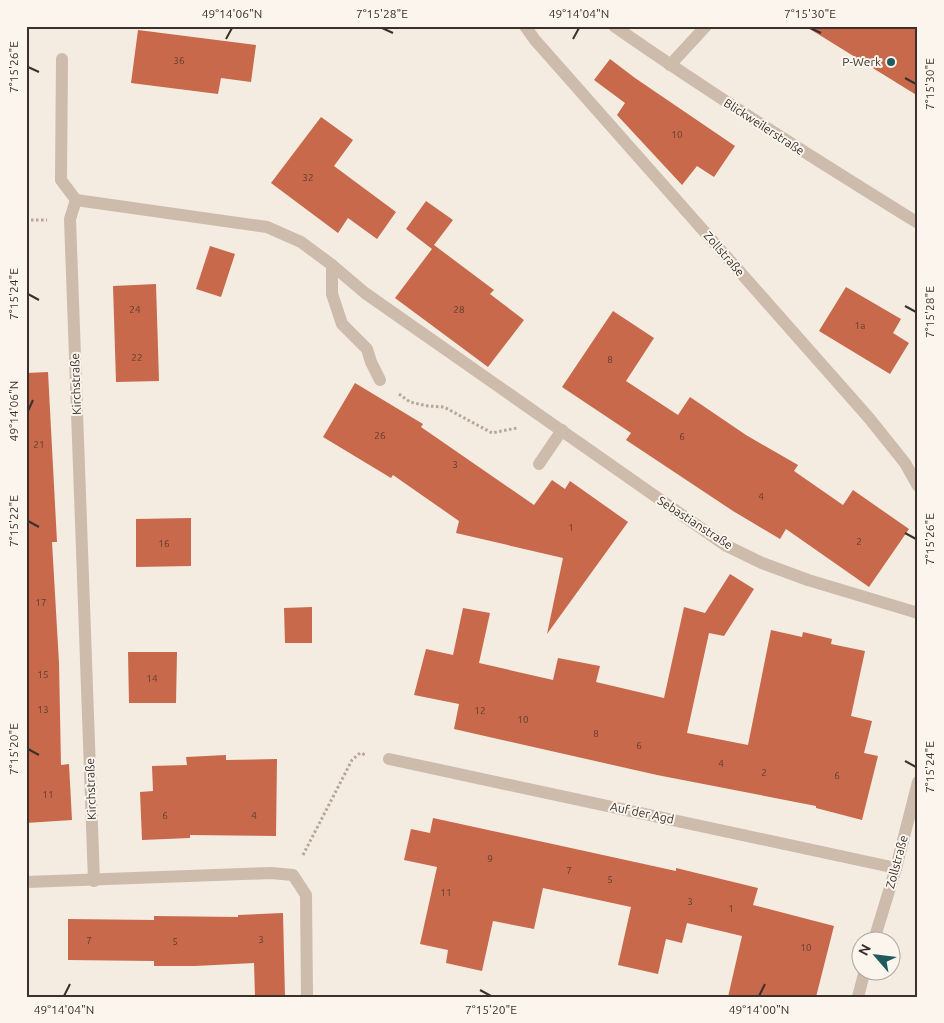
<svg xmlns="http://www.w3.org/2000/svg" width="944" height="1023" font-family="Ubuntu,sans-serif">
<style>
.building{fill:#c8694b}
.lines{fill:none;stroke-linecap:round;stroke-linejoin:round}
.path{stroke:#b9a596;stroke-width:3;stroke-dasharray:2.5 2.5;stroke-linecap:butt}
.minor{stroke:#cdbbac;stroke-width:12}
.ticks{fill:none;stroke:#3b302b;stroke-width:2}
.poi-dot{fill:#1f5a5e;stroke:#fbf5ee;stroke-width:2}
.labels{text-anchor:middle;stroke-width:4;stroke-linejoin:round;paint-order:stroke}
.number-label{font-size:10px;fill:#5e3e33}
.poi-label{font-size:12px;fill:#3b302b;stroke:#fbf5ee;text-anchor:end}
.street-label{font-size:12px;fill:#3b302b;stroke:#fbf5ee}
.neatline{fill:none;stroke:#3b302b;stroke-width:2}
.ticks-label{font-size:12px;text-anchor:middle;fill:#3b302b}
</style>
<rect width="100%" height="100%" fill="#f4ebe1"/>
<g class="building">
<polygon points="805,26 918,26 918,96"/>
<polygon points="138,30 256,45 251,82 221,78 218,94 131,83"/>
<polygon points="610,59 635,78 735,146 714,177 697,166 682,185 617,115 625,103 594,80"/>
<polygon points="321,117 353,140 334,166 396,212 377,239 348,218 338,233 271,183"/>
<polygon points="426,201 453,220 434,245 494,290 490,294 524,320 488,367 395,298 432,249 406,229"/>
<polygon points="210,246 235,254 221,297 196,289"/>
<polygon points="156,284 159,381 116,382 113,286"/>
<polygon points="846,287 901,319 893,333 909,343 890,374 819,331"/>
<polygon points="613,311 654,338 626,381 678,415 690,397 746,435 798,465 794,471 843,505 853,490 909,529 869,587 786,529 780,539 733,511 626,440 631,433 562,387"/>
<polygon points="48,372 57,542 52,542 59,663 61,765 69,764 72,820 26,823 26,373"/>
<polygon points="355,383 423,424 421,427 534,505 552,480 565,489 570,481 628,522 547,634 563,558 456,533 459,521 393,475 391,478 323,437"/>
<polygon points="191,518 191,566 136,567 136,519"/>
<polygon points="730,574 754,589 724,636 709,633 687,733 748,745 771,630 802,637 803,632 832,639 831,644 865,651 851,716 872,721 864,753 878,756 862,820 816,808 816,806 657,775 454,729 459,704 414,695 426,649 453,655 463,608 490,613 479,663 553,680 558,658 600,666 596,682 664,698 684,607 705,613"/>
<polygon points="312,607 312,643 285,643 284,608"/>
<polygon points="128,652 177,652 176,703 129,703"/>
<polygon points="226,755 226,760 277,759 276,836 190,835 190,838 142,840 140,792 153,791 152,766 187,765 186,757"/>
<polygon points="433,818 676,871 676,868 758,888 753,905 834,926 816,997 728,997 742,936 687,923 682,943 666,939 658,974 618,965 631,907 543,888 534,929 493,921 482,971 446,963 448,950 420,944 437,867 404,860 411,829 430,833"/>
<polygon points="283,913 285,997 255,997 254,963 195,966 154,966 154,961 68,960 68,919 154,920 154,916 238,917 238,915"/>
</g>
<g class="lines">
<g class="path">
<polyline points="26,220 47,220"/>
<polyline points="399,394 410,402 428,406 444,407 492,433 517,428"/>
<polyline points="303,855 352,760 360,753 366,755"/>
</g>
<g class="minor">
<polyline points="525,26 535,40 869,418 905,463 918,486"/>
<path d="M614,26C713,95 815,159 918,223"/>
<polyline points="62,59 61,180 76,200"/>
<polyline points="670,65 706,26"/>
<polyline points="76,200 267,227 301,242 332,265 365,293 725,545 762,563 808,580 918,613"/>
<polyline points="76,200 70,219 94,881"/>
<polyline points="332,265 332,294 342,324 367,349 371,362 380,380"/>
<polyline points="539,464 562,430"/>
<polyline points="389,759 896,868"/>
<polyline points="26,882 271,873 293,875 306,895 307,997"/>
<polyline points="874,940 896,868 918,782"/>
<polyline points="858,997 865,970"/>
</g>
</g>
<path class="ticks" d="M382,28L393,33M810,28L821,33M226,39L232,28M573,39L579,28M28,67L39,72M905,78L916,84M28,294L39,300M905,306L916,312M28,411L33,400M28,521L39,527M905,533L916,539M28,749L39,755M905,761L916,767M480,990L491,996M64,996L70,984M759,996L765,984"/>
<circle class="poi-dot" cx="891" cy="62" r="5"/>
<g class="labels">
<g class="number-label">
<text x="179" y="64">36</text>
<text x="677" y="138">10</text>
<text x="308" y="181">32</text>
<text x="135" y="313">24</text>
<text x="459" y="313">28</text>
<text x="860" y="329">1a</text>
<text x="137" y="361">22</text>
<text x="610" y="363">8</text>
<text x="380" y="439">26</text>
<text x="682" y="440">6</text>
<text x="39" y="448">21</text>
<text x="455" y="468">3</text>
<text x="761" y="500">4</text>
<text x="571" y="531">1</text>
<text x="859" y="545">2</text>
<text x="164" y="547">16</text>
<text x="41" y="606">17</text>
<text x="43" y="678">15</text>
<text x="152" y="682">14</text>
<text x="43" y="713">13</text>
<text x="480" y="714">12</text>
<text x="523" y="723">10</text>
<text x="596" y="737">8</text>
<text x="639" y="749">6</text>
<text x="721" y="767">4</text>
<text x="764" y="776">2</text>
<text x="837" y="779">6</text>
<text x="48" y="798">11</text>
<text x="165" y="819">6</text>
<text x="254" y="819">4</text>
<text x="490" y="862">9</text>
<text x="569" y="874">7</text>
<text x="610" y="883">5</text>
<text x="446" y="896">11</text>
<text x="690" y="905">3</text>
<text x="731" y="912">1</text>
<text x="261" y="943">3</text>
<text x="89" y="944">7</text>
<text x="175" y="945">5</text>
<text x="806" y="951">10</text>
</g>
<g class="poi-label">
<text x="881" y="66">P-Werk</text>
</g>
<g class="street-label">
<text transform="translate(764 127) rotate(33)" y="4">Blickweilerstraße</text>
<text transform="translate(724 254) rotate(49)" y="4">Zollstraße</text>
<text transform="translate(76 384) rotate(-92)" y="4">Kirchstraße</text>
<text transform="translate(695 523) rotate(33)" y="4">Sebastianstraße</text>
<text transform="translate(91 789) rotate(-92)" y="4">Kirchstraße</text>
<text transform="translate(642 813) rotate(12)" y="4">Auf der Agd</text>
<text transform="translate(897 862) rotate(-75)" y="4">Zollstraße</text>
</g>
</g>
<rect width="944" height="1023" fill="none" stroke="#fbf5ee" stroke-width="55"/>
<g transform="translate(876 956) rotate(298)"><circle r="24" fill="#fbf5ee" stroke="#aea6a0"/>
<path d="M0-4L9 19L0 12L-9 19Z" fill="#1f5a5e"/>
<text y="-8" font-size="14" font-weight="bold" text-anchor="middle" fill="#3b302b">N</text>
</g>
<rect x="28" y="28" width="888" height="968" class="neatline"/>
<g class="ticks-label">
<text x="232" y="18">49°14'06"N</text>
<text x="382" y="18">7°15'28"E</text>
<text x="579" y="18">49°14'04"N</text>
<text x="810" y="18">7°15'30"E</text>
<text transform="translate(14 67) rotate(-90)" y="4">7°15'26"E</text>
<text transform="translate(930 84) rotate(-90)" y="4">7°15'30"E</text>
<text transform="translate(14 294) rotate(-90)" y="4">7°15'24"E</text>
<text transform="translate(930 312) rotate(-90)" y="4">7°15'28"E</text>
<text transform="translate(14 411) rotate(-90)" y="4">49°14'06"N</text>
<text transform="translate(14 521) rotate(-90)" y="4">7°15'22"E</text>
<text transform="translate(930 539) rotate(-90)" y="4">7°15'26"E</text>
<text transform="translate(14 749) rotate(-90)" y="4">7°15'20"E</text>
<text transform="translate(930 767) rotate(-90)" y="4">7°15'24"E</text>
<text x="64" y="1014">49°14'04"N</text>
<text x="491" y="1014">7°15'20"E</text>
<text x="759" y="1014">49°14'00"N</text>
</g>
</svg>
